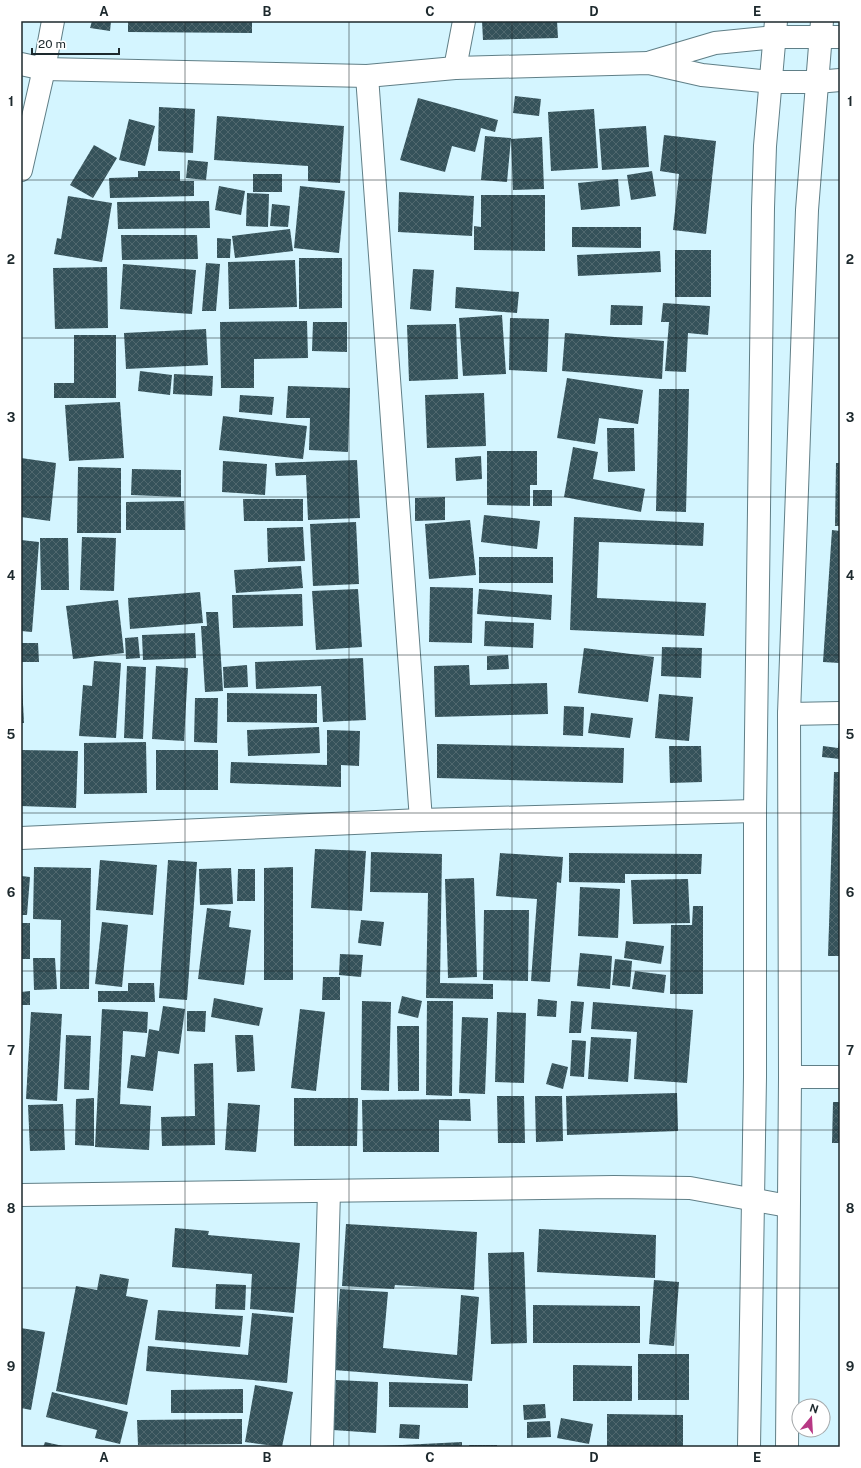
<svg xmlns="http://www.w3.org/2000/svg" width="861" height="1468" font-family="'Public Sans',sans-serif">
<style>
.building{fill:url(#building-cross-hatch)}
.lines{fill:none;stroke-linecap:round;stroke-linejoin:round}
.street-casing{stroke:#607f87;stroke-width:24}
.secondary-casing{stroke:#607f87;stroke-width:24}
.street{stroke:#fff;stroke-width:22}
.secondary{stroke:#fff;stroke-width:22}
.grid{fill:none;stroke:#1d292d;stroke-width:1;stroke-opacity:0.55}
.neatline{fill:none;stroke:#1d292d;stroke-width:1.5}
.grid-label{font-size:13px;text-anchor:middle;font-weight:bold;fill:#1d292d}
</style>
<defs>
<pattern id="building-cross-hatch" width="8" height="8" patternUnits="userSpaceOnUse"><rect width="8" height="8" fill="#35525a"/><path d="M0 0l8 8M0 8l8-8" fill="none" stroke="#50686e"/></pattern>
</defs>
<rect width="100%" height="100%" fill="#d4f5ff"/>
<g class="building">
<polygon points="92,21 111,21 110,31 90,28"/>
<polygon points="128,21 252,21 252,33 128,32"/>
<polygon points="482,21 557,21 558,38 483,40"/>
<polygon points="515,96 541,99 539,116 513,113"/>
<polygon points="418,98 498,120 495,132 481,128 475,152 452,146 445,172 400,160"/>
<polygon points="159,107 195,109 193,153 158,151"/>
<polygon points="594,109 598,168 551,171 548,112"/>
<polygon points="217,116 344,126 340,183 308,181 308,166 214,160"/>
<polygon points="129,119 155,126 145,166 119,160"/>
<polygon points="646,126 649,167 602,170 599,129"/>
<polygon points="664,135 716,141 706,234 673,230 679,174 660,171"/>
<polygon points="485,136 511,138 507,182 481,180"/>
<polygon points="542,137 544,189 513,190 511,139"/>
<polygon points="94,145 117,158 93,198 70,185"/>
<polygon points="188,160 208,162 206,180 186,178"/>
<polygon points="138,171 180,171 180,181 194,181 194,196 110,198 109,178 138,177"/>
<polygon points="652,171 656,196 631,200 627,175"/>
<rect x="253" y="174" width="29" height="18"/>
<polygon points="618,179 620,206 581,210 578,183"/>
<polygon points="219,186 245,191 241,215 215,210"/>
<polygon points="300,186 345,191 339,253 294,248"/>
<polygon points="399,192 474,196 472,236 398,232"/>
<polygon points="247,193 269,194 268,227 246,226"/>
<polygon points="481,195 545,195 545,251 474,250 474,226 481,227"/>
<polygon points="68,196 112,203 102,262 54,254 57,238 61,239"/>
<polygon points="209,201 210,228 118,229 117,202"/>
<polygon points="272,204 290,206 288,227 270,226"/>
<polygon points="572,227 641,227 641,248 572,247"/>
<polygon points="290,229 293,251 235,258 232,236"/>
<polygon points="121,235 197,235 198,259 122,260"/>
<polygon points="217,238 231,239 230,258 217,258"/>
<rect x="675" y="250" width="36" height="47"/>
<polygon points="660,251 661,272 578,276 577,255"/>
<polygon points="299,258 342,258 342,308 299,309"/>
<polygon points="295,260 297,307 229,309 228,262"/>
<polygon points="206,263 220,264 216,311 202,311"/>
<polygon points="123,264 196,270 192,314 120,309"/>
<polygon points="107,267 108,328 55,329 53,268"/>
<polygon points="413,269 434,270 431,311 410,309"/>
<polygon points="456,287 519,292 517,313 455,308"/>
<polygon points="663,303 710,306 708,335 688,333 686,372 665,371 669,322 661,322"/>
<polygon points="611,305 643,306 642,325 610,325"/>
<polygon points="502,315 506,374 463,376 459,318"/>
<polygon points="510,318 549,319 547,372 509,370"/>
<polygon points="307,321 308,358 254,359 254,388 221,388 220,322"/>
<polygon points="313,322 347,322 347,352 312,351"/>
<polygon points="456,324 458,379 409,381 407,325"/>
<polygon points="206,329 208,365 126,369 124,333"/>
<polygon points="565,333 664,341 662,379 562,371"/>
<polygon points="74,335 116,335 116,398 54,398 54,383 74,383"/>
<polygon points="140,371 172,375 170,395 138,391"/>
<polygon points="174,374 213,376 212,396 173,394"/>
<polygon points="567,378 643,390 638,424 599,418 595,444 557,438"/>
<polygon points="288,386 350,388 348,452 309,450 310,418 286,418"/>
<polygon points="659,389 689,389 686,512 656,511"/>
<polygon points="484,393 486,446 427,448 425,395"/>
<polygon points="240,395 274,397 272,415 239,412"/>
<polygon points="120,402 124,458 69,461 65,405"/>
<polygon points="223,416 307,426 303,459 219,450"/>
<polygon points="607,428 634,428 635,471 608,472"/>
<polygon points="573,447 598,452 593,479 645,489 641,512 564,497"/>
<polygon points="487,451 537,451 537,485 530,485 530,506 487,505"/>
<polygon points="481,456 482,479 456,481 455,458"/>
<polygon points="21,458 56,463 50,521 21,517"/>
<polygon points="357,460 360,518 308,520 306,475 276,476 275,463"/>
<polygon points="223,461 267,464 265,495 222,492"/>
<polygon points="836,463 840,463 840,526 835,526"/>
<polygon points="78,467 121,468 121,533 77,533"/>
<polygon points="132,469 181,470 181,497 131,495"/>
<rect x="533" y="490" width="19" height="16"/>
<polygon points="445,497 445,520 415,521 415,498"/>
<polygon points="243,499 303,499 303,521 244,521"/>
<polygon points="184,501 185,530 126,530 126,502"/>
<polygon points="484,515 540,521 537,549 481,542"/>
<polygon points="574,517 704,523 703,546 599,542 597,598 706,603 704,636 570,630"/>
<polygon points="470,520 476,575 429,579 425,524"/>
<polygon points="356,522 359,584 313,586 310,524"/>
<polygon points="303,527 305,561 268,562 267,528"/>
<polygon points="832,530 840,531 840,663 823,662"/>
<polygon points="82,537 116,538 114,591 80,590"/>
<polygon points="40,538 68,538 69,590 41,590"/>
<polygon points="21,540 39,542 32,632 21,631"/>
<rect x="479" y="557" width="74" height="26"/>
<polygon points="301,566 303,588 236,593 234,570"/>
<polygon points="430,587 473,588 472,643 429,642"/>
<polygon points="358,589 362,647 316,650 312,591"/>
<polygon points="479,589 552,595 551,620 477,614"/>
<polygon points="200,592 203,623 130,629 128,598"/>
<polygon points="302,594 303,626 233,628 232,595"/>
<polygon points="118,600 124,653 73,659 66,606"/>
<polygon points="206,612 218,612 223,691 205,692 201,626 207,626"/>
<polygon points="485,621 534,623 533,648 484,646"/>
<polygon points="195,633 196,658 143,660 142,635"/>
<polygon points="138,637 140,658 126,659 125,638"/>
<polygon points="21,643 38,643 39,662 21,662"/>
<polygon points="662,647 702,648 701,678 661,676"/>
<polygon points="584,648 654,657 648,702 578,693"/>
<polygon points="508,655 509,669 487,670 487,656"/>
<polygon points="363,658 366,720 323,722 321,686 256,689 255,662"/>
<polygon points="94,661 121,663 116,738 79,736 83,685 92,686"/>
<polygon points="247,665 248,687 224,688 223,667"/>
<polygon points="469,665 470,685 547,683 548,714 435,717 434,666"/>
<polygon points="127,666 146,667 143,739 124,738"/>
<polygon points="156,666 188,668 184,741 152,739"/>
<polygon points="21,684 22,684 24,723 21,723"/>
<polygon points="227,693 317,694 317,723 227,722"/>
<polygon points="659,694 693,697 689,741 655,738"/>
<polygon points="195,698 218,698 217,743 194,742"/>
<polygon points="564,706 584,707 583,736 563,735"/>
<polygon points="591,713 633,718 630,738 588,733"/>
<polygon points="319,727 320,753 248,756 247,730"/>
<polygon points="327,730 360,731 359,766 341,765 341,787 230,783 231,762 327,765"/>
<polygon points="839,739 840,759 822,757 823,746 838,748"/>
<polygon points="146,742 147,793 84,794 84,743"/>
<polygon points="437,744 624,748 623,783 437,778"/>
<polygon points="669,746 701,746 702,782 670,783"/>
<polygon points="21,750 78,751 76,808 21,806"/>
<rect x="156" y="750" width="62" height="40"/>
<polygon points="834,772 840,772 840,956 828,956"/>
<polygon points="315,849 366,851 362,911 311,908"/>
<polygon points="371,852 442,854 440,983 493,984 493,999 426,998 428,893 370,892"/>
<polygon points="500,853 563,857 561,883 557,882 550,982 531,981 537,899 496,896"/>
<polygon points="569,853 702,854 701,874 625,874 625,883 569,882"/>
<polygon points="100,860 157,865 153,915 96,910"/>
<polygon points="168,860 197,862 187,1000 159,998"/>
<polygon points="34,867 91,868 89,989 60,989 61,920 33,919"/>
<polygon points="293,867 293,980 264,980 264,868"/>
<polygon points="231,868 233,904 200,905 199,869"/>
<polygon points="238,869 255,869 255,901 237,901"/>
<polygon points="21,876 30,877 27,915 21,915"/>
<polygon points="474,878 477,977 448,978 445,879"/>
<polygon points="688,879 690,923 633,924 631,880"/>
<polygon points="580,887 620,889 618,938 578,936"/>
<polygon points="693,906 703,906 703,994 670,994 671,925 692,925"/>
<polygon points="207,908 231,911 229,927 251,930 244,985 198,979"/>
<polygon points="484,910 529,910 528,981 483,980"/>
<polygon points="361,920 384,922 381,946 358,943"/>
<polygon points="102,922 128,925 122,987 95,984"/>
<rect x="21" y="923" width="9" height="36"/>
<polygon points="626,941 664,946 661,964 624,958"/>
<polygon points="580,953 612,956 610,989 577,986"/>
<polygon points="340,954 363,955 361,977 339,975"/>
<polygon points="33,958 55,958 57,989 34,990"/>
<polygon points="615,959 632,961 630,987 612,985"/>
<polygon points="635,971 666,975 664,993 632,989"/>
<polygon points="323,977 340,977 340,1000 322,1000"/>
<polygon points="128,983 154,983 155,1002 98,1002 98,991 128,991"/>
<polygon points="30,991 30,1005 21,1005 21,992"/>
<polygon points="402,996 422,1001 418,1018 398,1013"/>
<polygon points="214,998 263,1008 259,1026 211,1017"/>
<polygon points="538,999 557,1001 556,1017 537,1016"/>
<polygon points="362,1001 391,1002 389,1091 361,1090"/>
<polygon points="427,1001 453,1001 452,1096 426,1095"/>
<polygon points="571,1001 584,1002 581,1033 569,1033"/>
<polygon points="593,1002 693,1010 687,1083 634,1079 637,1032 591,1029"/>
<polygon points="163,1006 185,1009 179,1054 158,1051 153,1091 127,1088 131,1055 145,1057 149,1029 159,1031"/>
<polygon points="102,1009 148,1012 147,1033 123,1031 120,1104 151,1106 149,1150 95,1147"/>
<polygon points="300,1009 325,1012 316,1091 291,1088"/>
<polygon points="187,1011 206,1011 205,1032 187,1031"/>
<polygon points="31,1012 62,1014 57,1101 26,1099"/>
<polygon points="497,1012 526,1013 524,1083 495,1082"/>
<polygon points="462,1017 488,1018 485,1094 459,1093"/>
<polygon points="397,1026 419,1026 419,1091 398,1091"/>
<polygon points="66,1035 91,1036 89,1090 64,1089"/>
<polygon points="235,1035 253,1035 255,1071 237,1072"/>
<polygon points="591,1037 631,1039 628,1082 588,1079"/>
<polygon points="572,1040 586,1041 584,1077 570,1076"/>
<polygon points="213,1063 215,1145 162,1146 161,1117 195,1116 194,1064"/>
<polygon points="552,1063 568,1067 563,1089 546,1084"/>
<polygon points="677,1093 678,1131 567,1135 566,1096"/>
<polygon points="497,1096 524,1096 525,1143 498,1143"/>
<polygon points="535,1096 562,1096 563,1141 536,1142"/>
<polygon points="94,1098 94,1146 75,1145 76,1099"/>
<polygon points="294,1098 358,1098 357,1146 294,1146"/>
<polygon points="470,1099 471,1121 439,1120 439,1152 363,1152 362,1100"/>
<polygon points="833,1102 840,1102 840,1143 832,1143"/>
<polygon points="228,1103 260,1105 256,1152 225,1150"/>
<polygon points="63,1104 65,1150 30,1151 28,1105"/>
<polygon points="346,1224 477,1232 474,1290 395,1285 394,1289 342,1286"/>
<polygon points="175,1228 209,1231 208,1235 300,1243 294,1313 250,1309 252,1274 172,1267"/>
<polygon points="539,1229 656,1235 655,1278 537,1272"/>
<polygon points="524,1252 527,1343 491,1344 488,1253"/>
<polygon points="100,1274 129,1279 126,1296 148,1300 127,1405 56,1391 76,1286 97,1290"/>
<polygon points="654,1280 679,1282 674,1346 649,1344"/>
<polygon points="216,1284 246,1285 245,1310 215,1309"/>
<polygon points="340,1289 388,1292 383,1348 457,1355 461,1295 479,1297 472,1381 334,1370"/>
<polygon points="533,1305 640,1306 640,1343 533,1343"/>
<polygon points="158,1310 243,1316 240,1347 155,1340"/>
<polygon points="252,1313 293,1317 287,1383 146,1371 148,1346 248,1355"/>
<polygon points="21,1328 45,1332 31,1410 21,1408"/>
<rect x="638" y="1354" width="51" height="46"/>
<polygon points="573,1365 632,1366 632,1401 573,1401"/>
<polygon points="336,1380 378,1382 376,1433 333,1430"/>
<polygon points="389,1382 468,1384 468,1408 389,1407"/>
<polygon points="255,1385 293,1392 282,1447 245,1442"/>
<polygon points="243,1389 243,1413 171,1413 171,1390"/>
<polygon points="52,1392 128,1412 120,1444 95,1438 97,1430 46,1417"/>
<polygon points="545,1404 546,1418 524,1420 523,1405"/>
<polygon points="607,1414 683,1415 683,1447 607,1447"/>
<polygon points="561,1418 593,1424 589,1444 557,1438"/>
<polygon points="242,1419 242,1444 138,1445 137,1420"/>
<polygon points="550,1421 551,1437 527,1438 527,1422"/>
<polygon points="400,1424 420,1425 419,1439 399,1438"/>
<polygon points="45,1442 63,1446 63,1447 43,1447"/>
<polygon points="462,1442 462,1447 382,1447 382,1446"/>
<rect x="469" y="1445" width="28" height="2"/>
</g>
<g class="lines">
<defs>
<g id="street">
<polyline points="455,68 464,21"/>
<polyline points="44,69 53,21"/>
<polyline points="367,76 421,820"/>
<polyline points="789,714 840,713"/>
<polyline points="21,838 421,820 755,811"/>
<polyline points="790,1077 840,1077"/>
<polyline points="21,1195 614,1187 690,1188 788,1206"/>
<polyline points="322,1447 329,1191"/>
<polyline points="749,1447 755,1077 755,811 763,208 765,146 776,21"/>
<polyline points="787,1447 790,1077 789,714 807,210 822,21"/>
</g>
<g id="secondary">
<polyline points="651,62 715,43 775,37 840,37"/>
<polyline points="21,64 44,69 367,76 455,68 649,63 702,75 771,82 817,82 840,80"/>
<polyline points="21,170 44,69"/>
</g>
</defs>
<use href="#street" class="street-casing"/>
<use href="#secondary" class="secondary-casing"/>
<use href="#street" class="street"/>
<use href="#secondary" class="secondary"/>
</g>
<path class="grid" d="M185,21V1447M349,21V1447M512,21V1447M676,21V1447M21,180H840M21,338H840M21,497H840M21,655H840M21,813H840M21,971H840M21,1130H840M21,1288H840"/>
<rect width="861" height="1468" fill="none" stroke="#ffffff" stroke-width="44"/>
<g transform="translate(811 1418) rotate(18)"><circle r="19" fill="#ffffff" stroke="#a5a9ab"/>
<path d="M0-3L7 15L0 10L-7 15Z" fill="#b73884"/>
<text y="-6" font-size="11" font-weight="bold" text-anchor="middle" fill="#1d292d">N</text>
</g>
<path d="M32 48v6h87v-6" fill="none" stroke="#1d292d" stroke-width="2"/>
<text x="38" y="48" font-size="12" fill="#1d292d" stroke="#ffffff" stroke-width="3" paint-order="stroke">20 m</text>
<rect x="22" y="22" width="817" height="1424" class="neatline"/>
<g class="grid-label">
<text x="104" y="16">A</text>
<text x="267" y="16">B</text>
<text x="430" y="16">C</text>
<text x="594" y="16">D</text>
<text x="757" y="16">E</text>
<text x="11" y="106">1</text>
<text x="850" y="106">1</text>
<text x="11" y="264">2</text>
<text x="850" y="264">2</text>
<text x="11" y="422">3</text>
<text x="850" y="422">3</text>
<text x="11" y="580">4</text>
<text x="850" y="580">4</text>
<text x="11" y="739">5</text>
<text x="850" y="739">5</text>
<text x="11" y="897">6</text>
<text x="850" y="897">6</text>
<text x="11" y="1055">7</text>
<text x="850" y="1055">7</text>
<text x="11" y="1213">8</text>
<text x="850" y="1213">8</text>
<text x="11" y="1371">9</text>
<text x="850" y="1371">9</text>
<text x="104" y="1462">A</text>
<text x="267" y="1462">B</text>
<text x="430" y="1462">C</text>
<text x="594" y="1462">D</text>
<text x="757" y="1462">E</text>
</g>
</svg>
